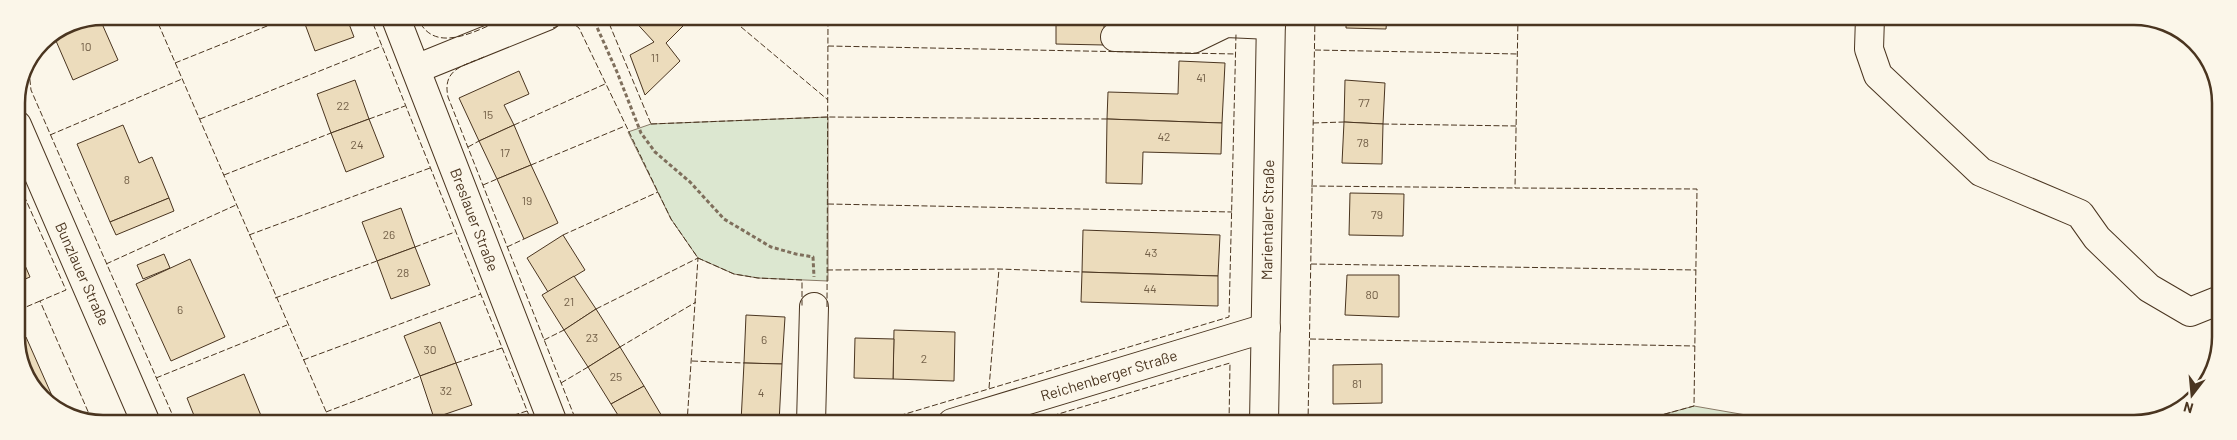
<svg xmlns="http://www.w3.org/2000/svg" width="2237" height="440" font-family="Barlow,sans-serif">
<style>
.green{fill:#dce7d0;stroke:#887966}
.building{fill:#ecdcbc;stroke:#4a3520}
.lines{fill:none;stroke-linecap:round;stroke-linejoin:round}
.minor-casing{stroke:#4a3520;stroke-width:30}
.major-casing{stroke:#4a3520;stroke-width:30}
.path{stroke:#7f6f5c;stroke-width:3;stroke-dasharray:4 2.5;stroke-linecap:butt}
.minor{stroke:#fbf6e9;stroke-width:28}
.major{stroke:#fbf6e9;stroke-width:28}
.fence{stroke:#4a3520;stroke-width:1;stroke-dasharray:6 2.5;stroke-linecap:butt}
.labels{text-anchor:middle;stroke-width:4;stroke-linejoin:round;paint-order:stroke}
.number-label{font-size:12px;fill:#725f47}
.street-label{font-size:15px;fill:#4a3520;stroke:#fbf6e9}
.rim{fill:none;stroke:#4a3520;stroke-width:2.5}
</style>
<rect width="100%" height="100%" fill="#fbf6e9"/>
<g class="green">
<polygon points="828,117 828,281 758,278 734,274 698,258 671,219 628,132 651,124"/>
<polygon points="1694,406 1792,423 1613,423 1636,422"/>
</g>
<g class="building">
<polygon points="302,16 346,16 354,37 315,51"/>
<polygon points="630,16 685,16 689,20 666,43 680,61 645,95 630,55 654,42"/>
<polygon points="99,17 118,60 73,80 53,34 70,23"/>
<polygon points="1056,17 1104,17 1104,45 1056,44"/>
<polygon points="1346,17 1387,17 1386,29 1346,28"/>
<polygon points="1179,61 1225,63 1222,123 1107,119 1108,92 1178,94"/>
<polygon points="519,71 529,94 504,105 514,125 479,141 459,98"/>
<polygon points="355,80 369,119 331,133 317,94"/>
<polygon points="1345,80 1385,83 1383,124 1344,122"/>
<polygon points="369,119 384,157 346,172 331,133"/>
<polygon points="1107,119 1222,123 1221,154 1143,152 1142,184 1106,183"/>
<polygon points="1344,122 1383,124 1382,164 1342,163"/>
<polygon points="123,125 139,163 152,157 169,198 110,222 77,144"/>
<polygon points="514,125 531,165 497,179 479,141"/>
<polygon points="531,165 558,223 524,239 497,179"/>
<polygon points="1350,193 1404,194 1403,236 1349,235"/>
<polygon points="169,198 174,211 116,235 110,222"/>
<polygon points="401,208 415,247 377,261 362,222"/>
<polygon points="1083,230 1220,235 1218,276 1082,272"/>
<polygon points="563,235 585,270 548,292 527,258"/>
<polygon points="415,247 430,285 391,299 377,261"/>
<polygon points="18,249 30,277 18,282"/>
<polygon points="164,254 170,268 143,279 137,265"/>
<polygon points="190,259 225,337 171,361 136,284"/>
<polygon points="1082,272 1218,276 1218,306 1081,302"/>
<polygon points="1347,275 1399,275 1399,317 1345,315"/>
<polygon points="574,276 596,309 564,330 542,295"/>
<polygon points="596,309 620,347 588,367 564,330"/>
<polygon points="746,315 785,317 782,364 744,363"/>
<polygon points="440,322 456,363 420,376 404,336"/>
<polygon points="894,330 955,332 954,381 893,379"/>
<polygon points="26,337 57,407 46,402 19,359 19,340"/>
<polygon points="855,338 894,339 893,379 854,378"/>
<polygon points="620,347 644,386 611,404 588,367"/>
<polygon points="456,363 472,405 434,418 420,376"/>
<polygon points="744,363 782,364 779,423 741,422"/>
<polygon points="1382,364 1382,403 1333,404 1333,365"/>
<polygon points="244,374 264,423 197,423 187,398"/>
<polygon points="644,386 666,423 623,423 611,404"/>
</g>
<g class="lines">
<defs>
<g id="minor">
<polyline points="395,16 553,423"/>
<polyline points="1870,17 1869,49 1878,75 1981,172 2080,214 2097,238 2149,288 2190,312 2220,300"/>
<polyline points="1115,37 1193,39 1226,23 1271,25"/>
<polyline points="416,69 547,16"/>
<polyline points="17,125 146,423"/>
<polyline points="811,423 814,307"/>
<polyline points="952,423 1266,328"/>
</g>
<polyline id="major" points="1264,423 1271,17"/>
</defs>
<use href="#minor" class="minor-casing"/>
<use href="#major" class="major-casing"/>
<polyline class="path" points="592,16 617,72 641,133 655,152 690,182 724,219 771,247 796,254 813,257 814,277"/>
<use href="#minor" class="minor"/>
<use href="#major" class="major"/>
<g class="fence">
<polyline points="155,16 331,423"/>
<polyline points="370,16 532,423"/>
<path d="M417,16C433,59 481,28 510,16"/>
<polyline points="606,16 651,124 653,124"/>
<polyline points="728,16 828,100"/>
<polyline points="1518,17 1515,188 1697,189 1694,406 1636,422 1613,423"/>
<polyline points="553,28 570,21 579,28 671,219 698,258 734,274 758,278 802,280 802,306"/>
<polyline points="828,46 1236,54"/>
<polyline points="1315,50 1518,54"/>
<path d="M484,57C463,66 442,69 448,97L577,423"/>
<polyline points="28,62 31,90 176,423"/>
<polyline points="175,63 292,16"/>
<polyline points="200,119 382,46"/>
<polyline points="369,119 405,106"/>
<polyline points="1313,123 1344,122"/>
<polyline points="651,124 828,117 1107,119"/>
<polyline points="1383,124 1516,126"/>
<polyline points="514,125 605,84"/>
<polyline points="50,135 182,79"/>
<polyline points="468,147 479,141"/>
<polyline points="531,165 625,126"/>
<polyline points="224,175 331,133"/>
<polyline points="17,180 66,290 40,301 93,423"/>
<polyline points="483,185 497,179"/>
<polyline points="1311,186 1515,188"/>
<polyline points="828,204 1232,212"/>
<polyline points="249,235 430,168"/>
<polyline points="563,235 658,192"/>
<polyline points="415,247 455,232"/>
<polyline points="507,247 524,239"/>
<polyline points="106,264 236,205"/>
<polyline points="1311,264 1696,270"/>
<polyline points="827,270 999,269 1082,272"/>
<polyline points="275,298 377,261"/>
<polyline points="827,307 828,17"/>
<polyline points="596,309 698,258"/>
<polyline points="19,310 40,301"/>
<polyline points="1310,339 1695,346"/>
<polyline points="544,340 564,330"/>
<polyline points="620,347 696,302"/>
<polyline points="303,360 481,294"/>
<polyline points="692,361 744,363"/>
<polyline points="456,363 502,348"/>
<polyline points="156,378 287,325"/>
<polyline points="561,383 588,367"/>
<polyline points="989,388 999,269"/>
<polyline points="326,412 420,376"/>
<polyline points="120,423 124,423"/>
<polyline points="316,423 329,418"/>
<polyline points="489,423 527,411"/>
<polyline points="687,423 698,258"/>
<polyline points="875,423 1229,317 1236,34"/>
<polyline points="1028,423 1230,363 1229,423"/>
<polyline points="1308,423 1315,17"/>
</g>
</g>
<g class="labels">
<g class="number-label">
<text x="86" y="51">10</text>
<text x="655" y="62">11</text>
<text x="1201" y="82">41</text>
<text x="1364" y="107">77</text>
<text x="343" y="110">22</text>
<text x="488" y="119">15</text>
<text x="1164" y="141">42</text>
<text x="1363" y="147">78</text>
<text x="357" y="149">24</text>
<text x="505" y="157">17</text>
<text x="127" y="184">8</text>
<text x="527" y="205">19</text>
<text x="1377" y="219">79</text>
<text x="389" y="239">26</text>
<text x="1151" y="257">43</text>
<text x="403" y="277">28</text>
<text x="1150" y="293">44</text>
<text x="1372" y="299">80</text>
<text x="569" y="306">21</text>
<text x="180" y="314">6</text>
<text x="592" y="342">23</text>
<text x="764" y="344">6</text>
<text x="430" y="354">30</text>
<text x="924" y="363">2</text>
<text x="616" y="381">25</text>
<text x="1357" y="388">81</text>
<text x="446" y="395">32</text>
<text x="761" y="397">4</text>
</g>
<g class="street-label">
<text transform="translate(474 220) rotate(69)" y="5">Breslauer Straße</text>
<text transform="translate(1268 220) rotate(-89)" y="5">Marientaler Straße</text>
<text transform="translate(82 274) rotate(66)" y="5">Bunzlauer Straße</text>
<text transform="translate(1109 376) rotate(-17)" y="5">Reichenberger Straße</text>
</g>
</g>
<path d="M0 0H2237V440H0ZM103 25H2134A78 78 0 0 1 2212 103V337A78 78 0 0 1 2134 415H103A78 78 0 0 1 25 337V103A78 78 0 0 1 103 25Z" fill="#fbf6e9" fill-rule="evenodd"/>
<path class="rim" d="M103 25H2134A78 78 0 0 1 2212 103V337A78 78 0 0 1 2134 415H103A78 78 0 0 1 25 337V103A78 78 0 0 1 103 25Z"/>
<g transform="translate(2192 395) rotate(196)" stroke="#fbf6e9" stroke-width="4" paint-order="stroke">
<path d="M0-4L9 19L0 12L-9 19Z" fill="#4a3520"/>
<text y="-8" font-size="14" font-weight="bold" text-anchor="middle" fill="#4a3520">N</text>
</g>
</svg>
